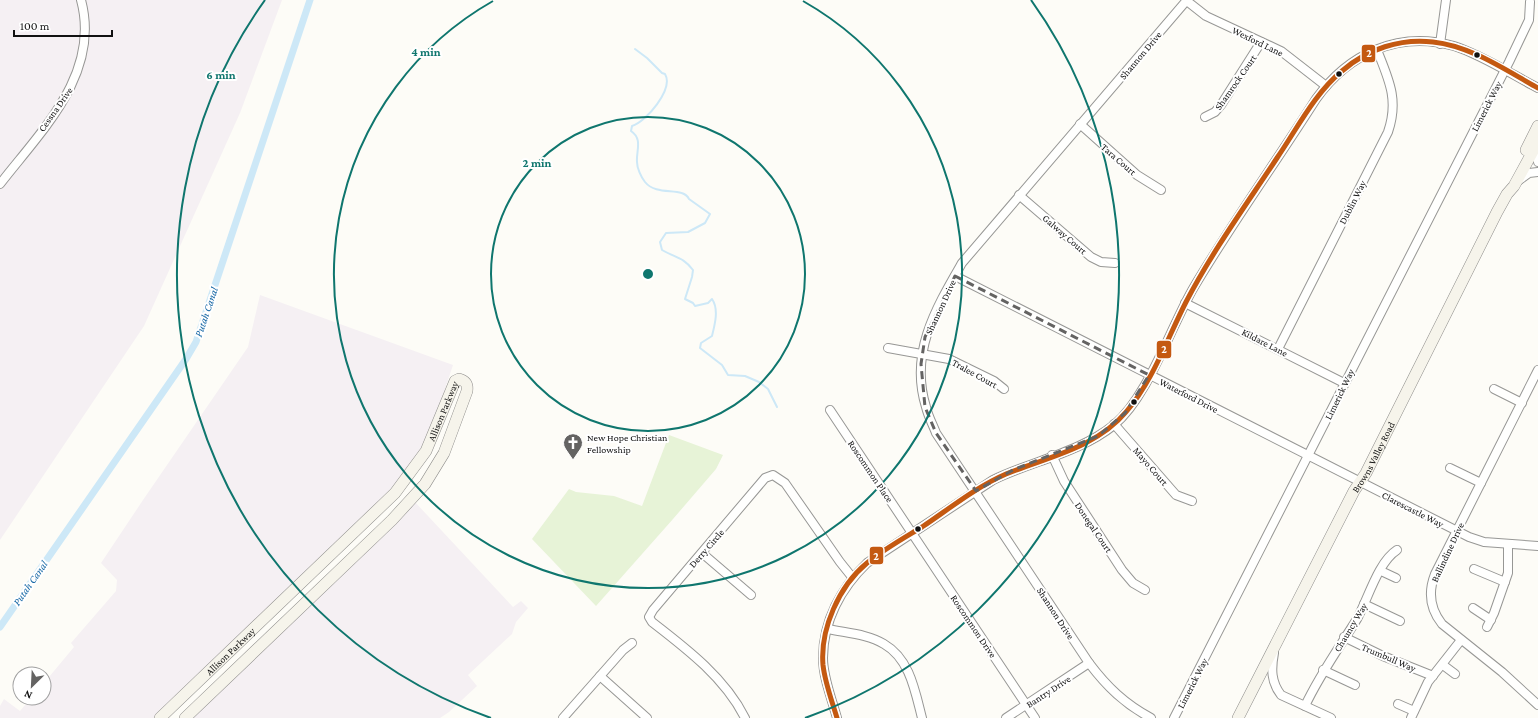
<svg xmlns="http://www.w3.org/2000/svg" width="1538" height="718" font-family="'Crimson Pro',serif">
<style>
.industrial{fill:#f5f0f3}
.green{fill:#e7f3d7}
.lines{fill:none;stroke-linecap:round;stroke-linejoin:round}
.stream{stroke:#cde8f7;stroke-width:2}
.canal{stroke:#cde8f7;stroke-width:7}
.street-casing{stroke:#979795;stroke-width:10}
.secondary-casing{stroke:#8e8d8b;stroke-width:12}
.street{stroke:#fffffe;stroke-width:8}
.secondary{stroke:#f6f4eb;stroke-width:11}
.bus-1-casing{stroke:#fff;stroke-width:8}
.bus-1{stroke:#c45911;stroke-width:5}
.marked{fill:none;stroke:#646362;stroke-width:3;stroke-dasharray:8 5;stroke-linejoin:round}
.ring{fill:none;stroke:#0f766e;stroke-width:2}
.bus-dot{fill:#111;stroke:#fff;stroke-width:1.5}
.labels{text-anchor:middle;stroke-width:4;stroke-linejoin:round;paint-order:stroke}
.street-label{font-size:10px;fill:#111;stroke:#fff}
.poi-label{font-size:10px;fill:#111;stroke:#fff;text-anchor:start}
.water-label{font-size:11px;font-style:italic;fill:#1768a6;stroke:#fff}
.centre{fill:#0f766e;stroke:#fff;stroke-width:2}
.ring-label{font-size:12px;text-anchor:middle;font-weight:bold;fill:#0f766e;stroke:#fff;stroke-width:4;stroke-linejoin:round;paint-order:stroke}
.line-badge{stroke:#fff;stroke-width:1.5}
.badge-label{font-size:11px;text-anchor:middle;font-weight:bold;fill:#fff}
</style>
<rect width="100%" height="100%" fill="#fdfcf7"/>
<g class="industrial">
<polygon points="0,0 282,0 240,113 144,326 0,540"/>
<polygon points="260,295 453,365 428,440 392,490 155,718 0,718 0,706 4,699 20,711 31,698 44,698 44,683 74,647 71,643 116,591 117,580 101,563 143,500 248,347"/>
<polygon points="414,501 513,607 521,601 528,608 516,622 512,634 468,675 477,686 449,712 440,718 191,718"/>
</g>
<polygon class="green" points="669,435 723,455 716,469 673,519 596,606 532,539 569,489 576,492 614,496 642,506"/>
<g class="lines">
<path class="stream" d="M635,49L647,58L662,73L665,74C674,89 646,122 632,126L631,131C643,139 636,151 637,162C637,168 641,177 645,182C657,197 683,186 689,199L710,214L705,223L688,232L666,233L660,242L662,250C676,258 683,257 693,270L692,277L685,299L693,303L695,306L708,303L712,299C719,309 715,324 712,336L701,343L700,348L722,365L728,375L745,376L759,382L768,389L777,407"/>
<polyline class="canal" points="0,627 186,359 196,342 310,0"/>
<defs>
<g id="street">
<polyline points="1187,1 1206,16 1281,51 1326,86"/>
<polyline points="1440,44 1446,0"/>
<polyline points="1205,117 1215,112 1221,105 1261,42"/>
<polyline points="1080,124 1137,175 1161,190"/>
<polyline points="1535,148 1538,162"/>
<polyline points="1518,181 1529,173 1538,172"/>
<path d="M0,184C41,131 101,74 81,0"/>
<polyline points="1019,195 1091,257 1101,262 1115,263"/>
<polyline points="955,276 1469,537 1484,542 1538,546"/>
<polyline points="1185,303 1344,383"/>
<polyline points="888,348 949,359 994,381 1004,389"/>
<path d="M1278,349L1388,132C1399,100 1389,80 1377,50"/>
<path d="M1538,370L1435,574C1428,592 1430,609 1442,624L1502,672L1538,705"/>
<polyline points="1494,389 1522,403"/>
<polyline points="830,410 1035,718"/>
<polyline points="1114,424 1176,495 1192,501"/>
<polyline points="1052,455 1064,481 1122,570 1133,583 1145,590"/>
<polyline points="1450,468 1481,483"/>
<polyline points="702,553 751,595"/>
<polyline points="1474,569 1505,582"/>
<polyline points="1381,571 1396,578"/>
<polyline points="1364,604 1400,621"/>
<polyline points="1473,608 1491,620"/>
<polyline points="1487,627 1494,613 1508,573 1508,545"/>
<path d="M828,629C846,633 868,634 884,644C910,659 915,691 922,718"/>
<polyline points="1344,637 1383,656 1433,676"/>
<path d="M1274,653C1271,669 1271,682 1281,695L1331,718"/>
<polyline points="1443,665 1455,674"/>
<polyline points="1323,670 1355,685"/>
<polyline points="600,676 647,718"/>
<polyline points="1398,704 1414,711"/>
<path d="M1305,706C1320,674 1339,648 1357,619C1368,599 1378,562 1397,550"/>
<polyline points="563,718 623,650 632,643"/>
<path d="M745,718C725,678 687,649 652,622L649,617L653,610L765,478L773,475L785,483L840,562L852,577"/>
<path d="M837,718C832,699 823,678 823,658C823,621 841,588 867,563L993,480C1032,461 1079,453 1114,425C1148,397 1171,326 1194,287C1232,223 1276,162 1316,99C1348,54 1398,30 1454,46C1480,54 1513,75 1538,88"/>
<polyline points="1006,718 1089,663"/>
<path d="M1151,718C1125,704 1107,687 1089,663L936,433C933,425 928,416 926,407C909,353 936,308 962,263L1187,0"/>
<polyline points="1174,718 1509,62 1529,20 1530,2"/>
<polyline points="1411,718 1428,682 1461,640"/>
</g>
<g id="secondary">
<polyline points="1526,150 1538,126"/>
<path id="s1" d="M160,718L395,493L426,451L455,381L459,379C466,381 468,384 467,391L444,453L425,484L392,520L185,718"/>
<path id="s2" d="M1238,718L1354,491L1366,473L1497,212L1507,194L1514,186L1538,142"/>
</g>
</defs>
<use href="#street" class="street-casing"/>
<use href="#secondary" class="secondary-casing"/>
<use href="#street" class="street"/>
<use href="#secondary" class="secondary"/>
<defs>
<path id="bus-1" d="M837,718C832,701 825,683 823,665C820,629 839,586 867,563C884,549 904,538 922,527C949,509 976,487 1006,474C1047,457 1096,448 1126,412C1153,381 1167,339 1186,302C1212,252 1246,205 1277,158C1297,129 1314,94 1342,71C1367,49 1401,38 1433,42C1471,46 1505,70 1538,88"/>
</defs>
<use href="#bus-1" class="bus-1-casing"/>
<use href="#bus-1" class="bus-1"/>
</g>
<path class="marked" d="M955,276L1149,375L1125,413L1098,436L1013,470L976,491L936,433L925,407L921,364L925,337Z"/>
<g class="ring">
<circle cx="648" cy="274" r="157"/>
<path d="M803 1A314 314 0 1 1 493 1"/>
<path d="M491 718A471 471 0 0 1 265 0M1031 0A471 471 0 0 1 805 718"/>
</g>
<defs>
<symbol id="church-pin" viewBox="-11 -11 22 30"><path d="M0 17L-7.5 6A9.5 9.5 0 1 1 7.5 6Z" fill="#646362" stroke="#fff"/><path d="M-1.2-6h2.4v3.5h3.3v2.4h-3.3V6h-2.4V-.1h-3.3v-2.4h3.3Z" fill="#fff"/></symbol>
</defs>
<g fill-rule="evenodd">
<use href="#church-pin" x="562" y="432" width="22" height="30"/>
</g>
<g class="bus-dot">
<circle cx="1477" cy="55" r="3.5"/>
<circle cx="1339" cy="74" r="3.5"/>
<circle cx="1134" cy="402" r="3.5"/>
<circle cx="918" cy="529" r="3.5"/>
</g>
<g class="labels">
<g class="street-label">
<text transform="translate(1258 41) rotate(26)" y="4">Wexford Lane</text>
<text transform="translate(1140 55) rotate(-50)" y="4">Shannon Drive</text>
<text transform="translate(1235 82) rotate(-55)" y="4">Shamrock Court</text>
<text transform="translate(1486 106) rotate(-63)" y="4">Limerick Way</text>
<text transform="translate(55 109) rotate(-55)" y="4">Cessna Drive</text>
<text transform="translate(1119 159) rotate(41)" y="4">Tara Court</text>
<text transform="translate(1352 202) rotate(-63)" y="4">Dublin Way</text>
<text transform="translate(1065 234) rotate(41)" y="4">Galway Court</text>
<text transform="translate(940 307) rotate(-65)" y="4">Shannon Drive</text>
<text transform="translate(1265 342) rotate(27)" y="4">Kildare Lane</text>
<text transform="translate(975 373) rotate(29)" y="4">Tralee Court</text>
<text transform="translate(1339 394) rotate(-64)" y="4">Limerick Way</text>
<text transform="translate(1189 395) rotate(27)" y="4">Waterford Drive</text>
<text dy="4" stroke="none"><textPath href="#s1" startOffset="421">Allison Parkway</textPath></text>
<text dy="4" stroke="none"><textPath href="#s2" startOffset="294">Browns Valley Road</textPath></text>
<text transform="translate(1151 466) rotate(49)" y="4">Mayo Court</text>
<text transform="translate(871 471) rotate(56)" y="4">Roscommon Place</text>
<text transform="translate(1413 509) rotate(27)" y="4">Clarescastle Way</text>
<text transform="translate(1094 527) rotate(56)" y="4">Donegal Court</text>
<text transform="translate(706 548) rotate(-49)" y="4">Derry Circle</text>
<text transform="translate(1447 552) rotate(-65)" y="4">Ballindine Drive</text>
<text transform="translate(1056 613) rotate(57)" y="4">Shannon Drive</text>
<text transform="translate(974 626) rotate(56)" y="4">Roscommon Drive</text>
<text transform="translate(1350 627) rotate(-59)" y="4">Chauncy Way</text>
<text dy="4" stroke="none"><textPath href="#s1" startOffset="97">Allison Parkway</textPath></text>
<text transform="translate(1389 657) rotate(23)" y="4">Trumbull Way</text>
<text transform="translate(1192 683) rotate(-63)" y="4">Limerick Way</text>
<text transform="translate(1048 691) rotate(-33)" y="4">Bantry Drive</text>
</g>
<g class="poi-label">
<text x="587" y="441">New Hope Christian<tspan x="587" dy="12">Fellowship</tspan></text>
</g>
<g class="water-label">
<text transform="translate(206 312) rotate(-71)" y="4">Putah Canal</text>
<text transform="translate(30 583) rotate(-55)" y="4">Putah Canal</text>
</g>
</g>
<circle cx="648" cy="274" r="6" class="centre"/>
<g class="ring-label">
<text x="426" y="56">4 min</text>
<text x="221" y="79">6 min</text>
<text x="537" y="167">2 min</text>
</g>
<g class="line-badge">
<rect x="1361" y="44" width="15" height="19" rx="4" fill="#c45911"/>
<rect x="1156" y="340" width="16" height="19" rx="4" fill="#c45911"/>
<rect x="869" y="546" width="15" height="19" rx="4" fill="#c45911"/>
</g>
<g class="badge-label">
<text x="1369" y="57">2</text>
<text x="1164" y="353">2</text>
<text x="876" y="560">2</text>
</g>
<g transform="translate(32 686) rotate(204)"><circle r="19" fill="#ffffff" stroke="#a0a0a0"/>
<path d="M0-3L7 15L0 10L-7 15Z" fill="#646362"/>
<text y="-6" font-size="11" font-weight="bold" text-anchor="middle" fill="#111111">N</text>
</g>
<path d="M14 30v6h98v-6" fill="none" stroke="#111111" stroke-width="2"/>
<text x="20" y="30" font-size="12" fill="#111111" stroke="#ffffff" stroke-width="3" paint-order="stroke">100 m</text>
</svg>
